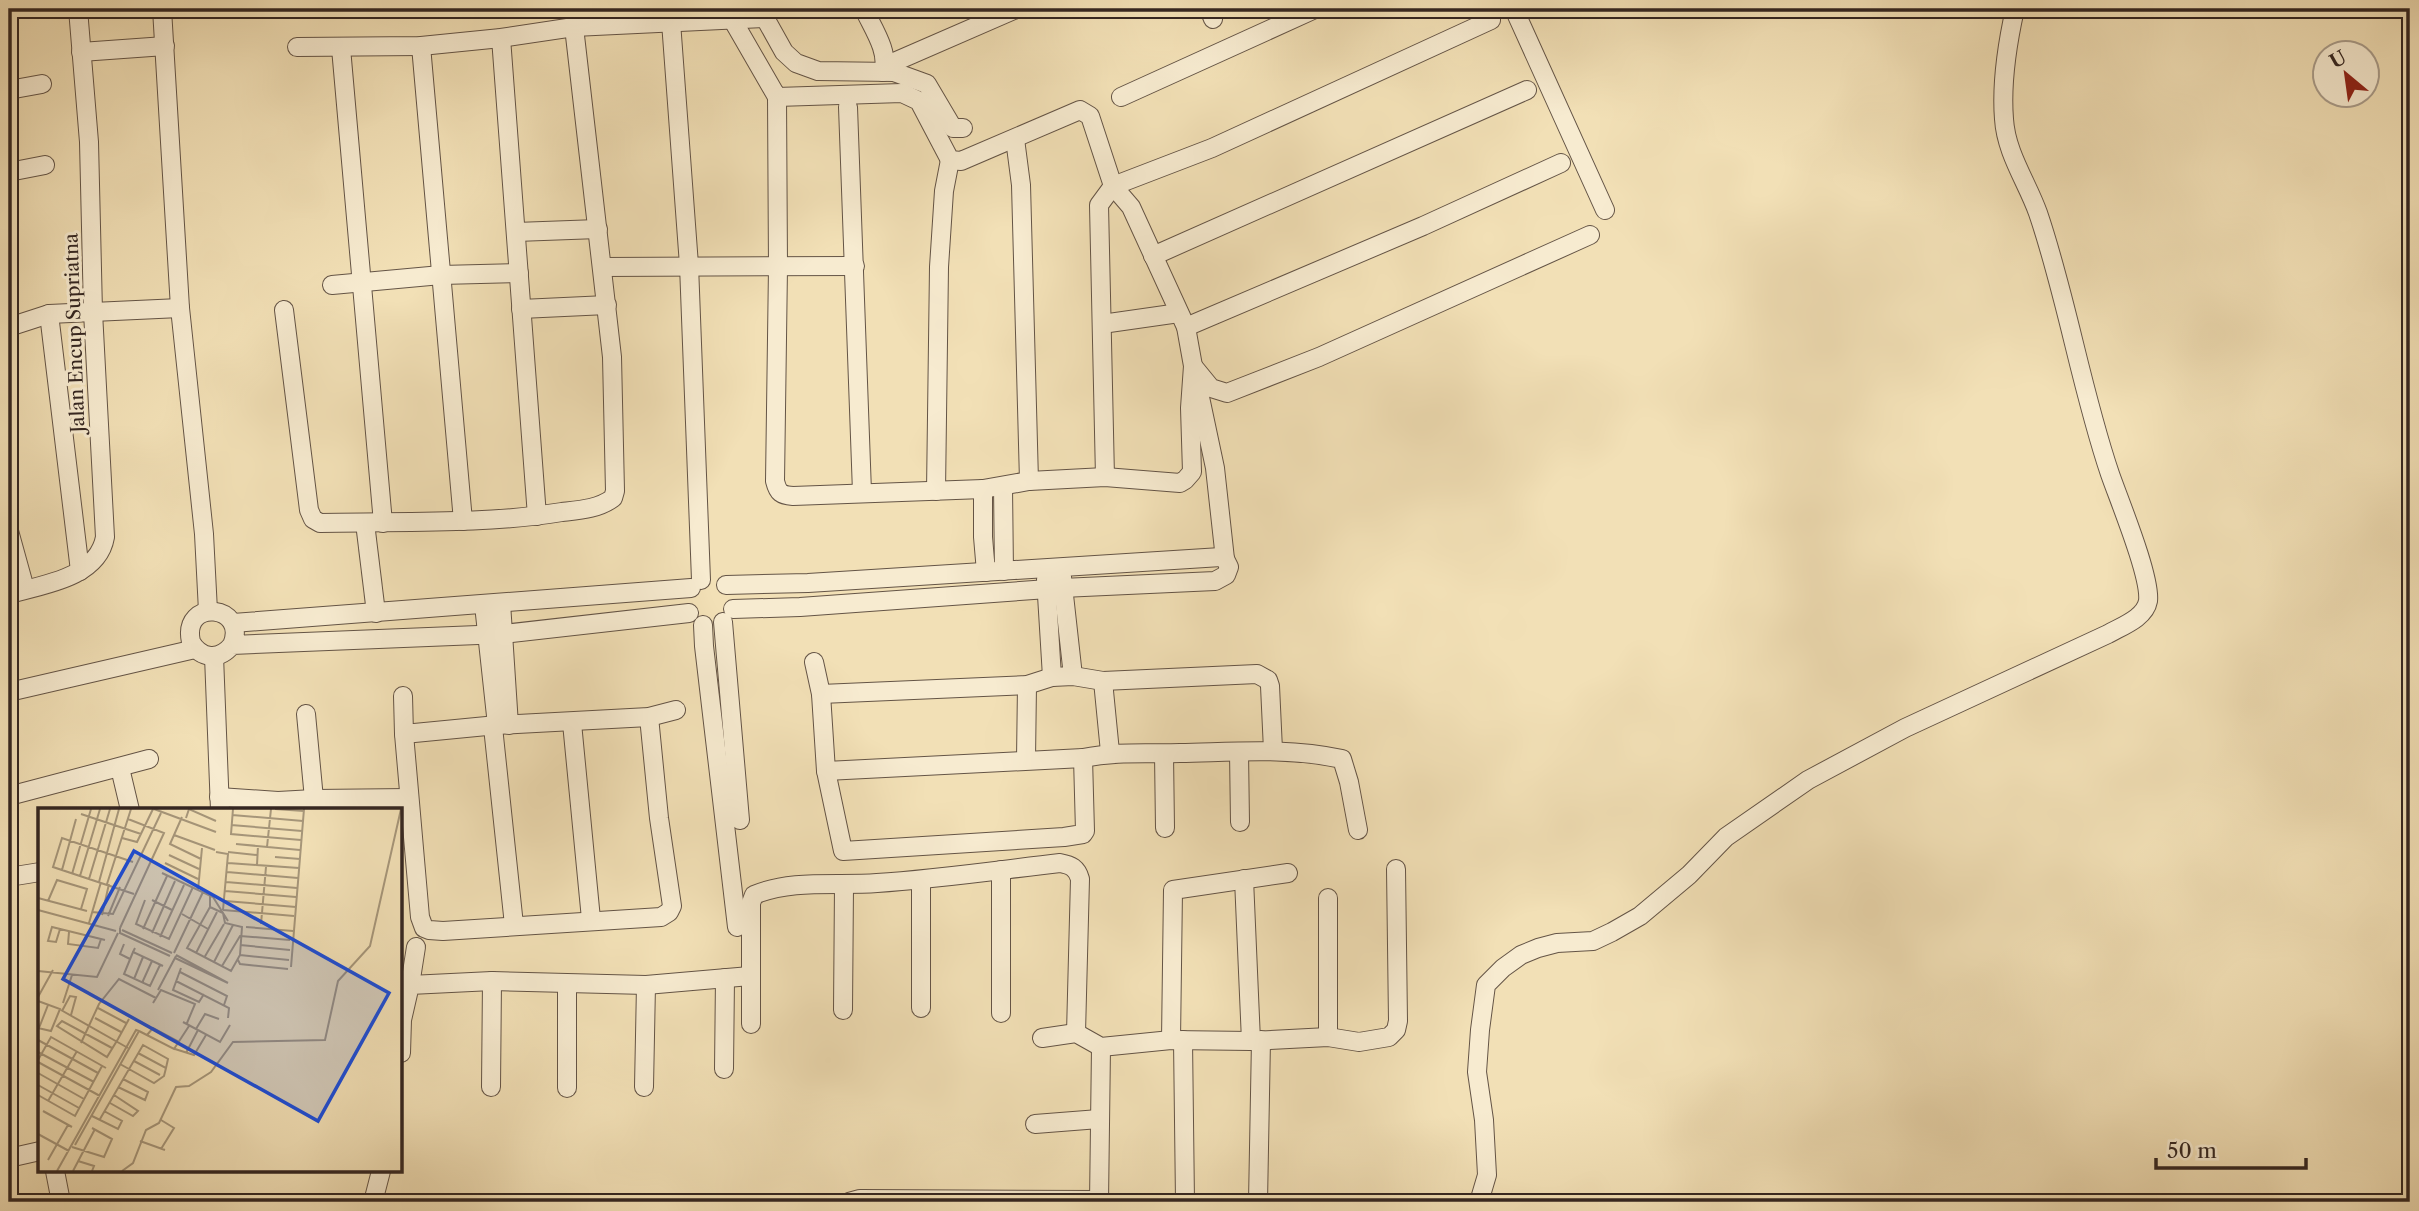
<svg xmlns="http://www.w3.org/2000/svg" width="2419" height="1211" font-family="'Libre Caslon Text',serif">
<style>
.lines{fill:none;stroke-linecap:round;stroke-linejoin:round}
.minor-casing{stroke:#645446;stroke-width:20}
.minor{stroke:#f7ebd0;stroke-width:18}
.labels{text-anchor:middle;stroke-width:6;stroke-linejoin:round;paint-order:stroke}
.street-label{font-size:19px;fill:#342621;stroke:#f7ebd0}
.inset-road{fill:none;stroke:#a6967a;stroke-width:2}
.view{fill:#1d4ed8;fill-opacity:0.15;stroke:#1d4ed8;stroke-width:3.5}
.inset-edge{fill:none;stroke:#342621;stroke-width:3.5}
</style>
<rect width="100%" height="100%" fill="#f2e0b6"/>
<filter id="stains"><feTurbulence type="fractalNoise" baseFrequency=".00286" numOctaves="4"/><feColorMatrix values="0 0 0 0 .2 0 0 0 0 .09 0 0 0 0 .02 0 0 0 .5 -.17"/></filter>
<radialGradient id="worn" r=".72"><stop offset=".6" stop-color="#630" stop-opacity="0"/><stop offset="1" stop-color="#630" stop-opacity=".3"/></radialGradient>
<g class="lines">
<defs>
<g id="minor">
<polyline points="162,9 180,308 204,534 208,611"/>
<path d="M864,9C872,27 890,52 883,72"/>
<polyline points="1209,9 1213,19"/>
<polyline points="1514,9 1605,210"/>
<path d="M732,19L777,97L902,93L919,101L950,160L961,161L1080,110L1090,116L1113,186L1131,207L1186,327L1193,366L1190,408L1192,472L1185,480L1180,483L1105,477L1029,481L983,489L793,496C781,495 778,493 775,481L778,267L777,97"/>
<polyline points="671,22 689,265 701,580"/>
<polyline points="501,38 537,516"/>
<polyline points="421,46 463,521"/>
<polyline points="297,47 421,46 501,38 574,27 765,18 784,52 796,63 818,71 894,72 927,84 953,128 963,128"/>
<polyline points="341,48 383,523"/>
<polyline points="81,52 165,46"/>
<polyline points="885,66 1016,9"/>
<polyline points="9,90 42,84"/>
<polyline points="1121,97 1315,9"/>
<polyline points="848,107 862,492"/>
<polyline points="1015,139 1021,185 1029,481"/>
<polyline points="9,172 45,165"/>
<polyline points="516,232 598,229"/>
<polyline points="1153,256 1527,90"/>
<polyline points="603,267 855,266"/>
<polyline points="332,285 441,275 519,273"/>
<polyline points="521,309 607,305"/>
<path d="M284,310L309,510L313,519L320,523C401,521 482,525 562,512C580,510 598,509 613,498L615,491L612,357L574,27"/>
<polyline points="49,314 80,571"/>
<polyline points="1102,324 1179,313"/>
<polyline points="9,327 49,314 180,308"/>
<polyline points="1186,327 1423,226 1561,163"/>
<polyline points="1193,366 1211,388 1227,393 1319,357 1590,235"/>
<polyline points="1197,383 1215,468 1225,559"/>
<polyline points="1105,477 1099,205 1113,186 1212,148 1491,20"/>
<polyline points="1003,487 1004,571"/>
<polyline points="983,489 983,537 986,572"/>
<polyline points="936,491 939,267 944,191 950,160"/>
<polyline points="365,523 376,613"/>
<polyline points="9,531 25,589"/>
<polyline points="1062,577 1073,676"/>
<polyline points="1046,579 1052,677"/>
<polyline points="726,585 808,583 1221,557 1225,559 1229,567 1226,575 1215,581 1062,588 800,607 733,609"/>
<path d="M9,594C42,585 98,578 105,537L93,312L89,142L78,9"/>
<polyline points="501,603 509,725"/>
<polyline points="484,605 497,725"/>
<polyline points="723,622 740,820"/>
<polyline points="233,623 691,588"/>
<polyline points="703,625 704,646 737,927"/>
<path d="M232,645C249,605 181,597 191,642C201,659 219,661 232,645L503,634L689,613"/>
<polyline points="214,656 220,810"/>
<polyline points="814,662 821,694 826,771 843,851 1064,837 1083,834 1085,831 1083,758"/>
<polyline points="1103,681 1110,752"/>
<polyline points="9,692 195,649"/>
<polyline points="821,694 1027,685 1052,677 1073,676 1103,681 1257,674 1268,680 1270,686 1273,750"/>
<polyline points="403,696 404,734 497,725 649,717 676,710"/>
<polyline points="306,714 314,799 409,798"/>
<polyline points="572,723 591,919"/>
<polyline points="493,727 514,925"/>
<polyline points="404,734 420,917 424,928 429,930 443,931 661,917 669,912 672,906 659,818 649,717"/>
<polyline points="1239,752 1240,822"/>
<polyline points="1164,754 1165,828"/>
<polyline points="1026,759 1027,685"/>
<polyline points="120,768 130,810"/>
<path d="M826,771L1083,758C1117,751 1146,754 1180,753C1234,752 1288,747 1342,759L1349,782L1358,830"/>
<polyline points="9,796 149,759"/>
<polyline points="219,797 278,801 314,799"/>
<polyline points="9,877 40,872"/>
<polyline points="1244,879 1251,1041"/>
<polyline points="410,985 416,947"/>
<polyline points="921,1008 921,880"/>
<polyline points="843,1010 844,886"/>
<polyline points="1001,1013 1001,870"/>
<path d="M751,1024V903L754,895C792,879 837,886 877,883C938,879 999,870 1060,863C1071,865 1077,868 1080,879L1076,1033"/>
<polyline points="1328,1037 1328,898"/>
<polyline points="1042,1038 1076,1033 1101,1047 1171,1040 1251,1041 1328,1037 1359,1042 1389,1037 1396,1030 1398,1021 1396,869"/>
<polyline points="1171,1040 1173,890 1288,873"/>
<polyline points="1183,1040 1185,1202"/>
<polyline points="401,1053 402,1020 410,985 492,981 646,985 750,976"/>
<polyline points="724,1069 725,978"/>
<polyline points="491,1087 492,981"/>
<polyline points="644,1087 646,985"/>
<polyline points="567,1088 567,984"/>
<polyline points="1035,1124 1099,1119"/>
<polyline points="9,1158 40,1151"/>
<polyline points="55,1171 61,1202"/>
<polyline points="373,1202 381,1171"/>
<polyline points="849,1202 860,1199 1099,1200"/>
<polyline points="1099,1202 1101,1047"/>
<polyline points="1258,1202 1261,1040"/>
<path d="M1479,1202L1487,1175L1484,1120L1477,1072L1480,1030L1486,985L1503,968L1521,955L1538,948L1557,943L1593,941L1612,932L1640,916L1689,875L1726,837L1808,780L1905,728L2108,634C2122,626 2145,618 2148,601C2151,577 2119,500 2110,474C2081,389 2067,298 2038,213C2027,182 2006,153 2004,119C2001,82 2007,45 2015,9"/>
</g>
</defs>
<use href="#minor" class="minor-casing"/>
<use href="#minor" class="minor"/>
</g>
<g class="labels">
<g class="street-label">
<text transform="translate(74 333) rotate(-92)" y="7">Jalan Encup Supriatna</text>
</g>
</g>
<g transform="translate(38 808)">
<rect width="364" height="364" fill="#f2e0b6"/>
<path class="inset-road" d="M116,1L178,24M195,1L193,26L263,32M237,1L266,3M43,6L103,26M194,7L265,13M144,9L132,36L163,51M148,10L151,1L178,13M193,17L264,23M136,27L177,42M84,30L99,34L115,1M198,36L262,42M220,38L219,57L261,60M229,39L233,1M178,44L190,46L185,102M190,44L219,47M131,47L161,61M237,49L262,51M95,54L24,30L15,59L96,86M127,55L160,71M190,55L219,57M24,62L38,11M189,64L260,70M124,65L175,89L190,113M34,66L53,1M42,68L62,1M51,71L72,1M61,74L81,1M188,74L259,80M69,76L93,1M160,82L164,40M187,83L258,89M172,88V99L185,105L187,115L204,119L202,147L193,163L149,140L172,99M0,90L49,103M107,92L98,116L131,131L155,79M114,92L134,102M10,93L19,72L49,81L43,101M187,93L258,99M0,102L78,123M185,102L256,108M54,104L75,106L123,5M144,106L170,121M64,107L71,76M70,108L82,79M51,115L63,74M223,116L228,59M208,119L255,123M82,120L126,25L90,11M82,120V125L132,148M22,121L18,134L10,133L14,119L67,132M105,121L129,68M84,122L134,145M31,124L30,136L60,140L63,131M114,125L137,73M122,129L146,77M86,136L82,146L92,151M202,137L252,142M97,140L95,144L125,158M95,144L86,166L112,178L122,157M136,145L165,84M158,145L179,104M138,147L190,175M202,147L251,152M137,150L190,175M166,150L186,116M200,152L202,156L250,161M176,154L195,117M184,158L202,128L252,132M253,159L266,1M143,160L135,182L161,194L166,186M0,163L59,169L80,125M142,164L189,188L186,197M96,171L105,149M138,173L191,200L190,210M104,175L114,153M120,182L138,148M0,189L15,162M0,193L22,201L13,223L0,220M25,195L34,167M115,195L123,182L157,196L149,215M60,200L88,215M23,202L90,240M24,203L32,188L38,189L33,207M57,210L83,224M145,214L182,234L192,217M1,220L10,197M158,221L167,206L181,211M101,223L136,241L151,218M109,227L115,220L141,234M0,232L60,265M43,235L61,196L81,171L118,190M74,240L24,213L19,218L69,249L80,231L91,211M137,241L156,247L168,227M0,244L56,274M148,245L160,222M0,252L13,229L68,260M96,253L122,267M0,254L62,288M82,256L116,275L126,268L128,260L100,245M0,265L46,291M0,277L41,300M80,279L107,292L110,284L85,271M0,287L37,308L64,258M10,293L39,243M72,295L95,308L100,303L76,287M5,303L34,319M54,308L80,321L84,313L66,303M62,311L105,237L130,251L128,260M123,312L136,320L123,341M0,326L31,343M102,333L127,342M37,337L101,223M34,339L66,349L74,331L54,320M10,352L30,317M40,353L56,358L54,363M19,363L98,222L101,223M35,363L57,321M84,363L95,355L108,322L121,315L138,279L151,278L173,264L195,234L287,232L300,173L332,138L363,1"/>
<path class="view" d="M96,43L351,185L280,313L25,171Z"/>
<rect width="364" height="364" class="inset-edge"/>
</g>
<rect width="2419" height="1211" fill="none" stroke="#f2e0b6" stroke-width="35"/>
<rect x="10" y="10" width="2398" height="1190" fill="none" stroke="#342621" stroke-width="3.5"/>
<rect x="18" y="18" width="2384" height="1176" fill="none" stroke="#342621" stroke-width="2"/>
<g transform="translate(2346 74) rotate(331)"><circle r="33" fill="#f7ebd0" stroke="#a99c8a" stroke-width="2"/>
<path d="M0-5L12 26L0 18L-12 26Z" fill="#8f2418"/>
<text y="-10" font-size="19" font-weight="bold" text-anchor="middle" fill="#342621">U</text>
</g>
<path d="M2156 1158v10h150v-10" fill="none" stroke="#342621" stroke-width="3.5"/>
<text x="2167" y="1158" font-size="21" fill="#342621" stroke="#f7ebd0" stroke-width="5" paint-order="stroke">50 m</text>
<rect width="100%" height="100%" filter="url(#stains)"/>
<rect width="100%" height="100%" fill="url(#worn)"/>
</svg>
